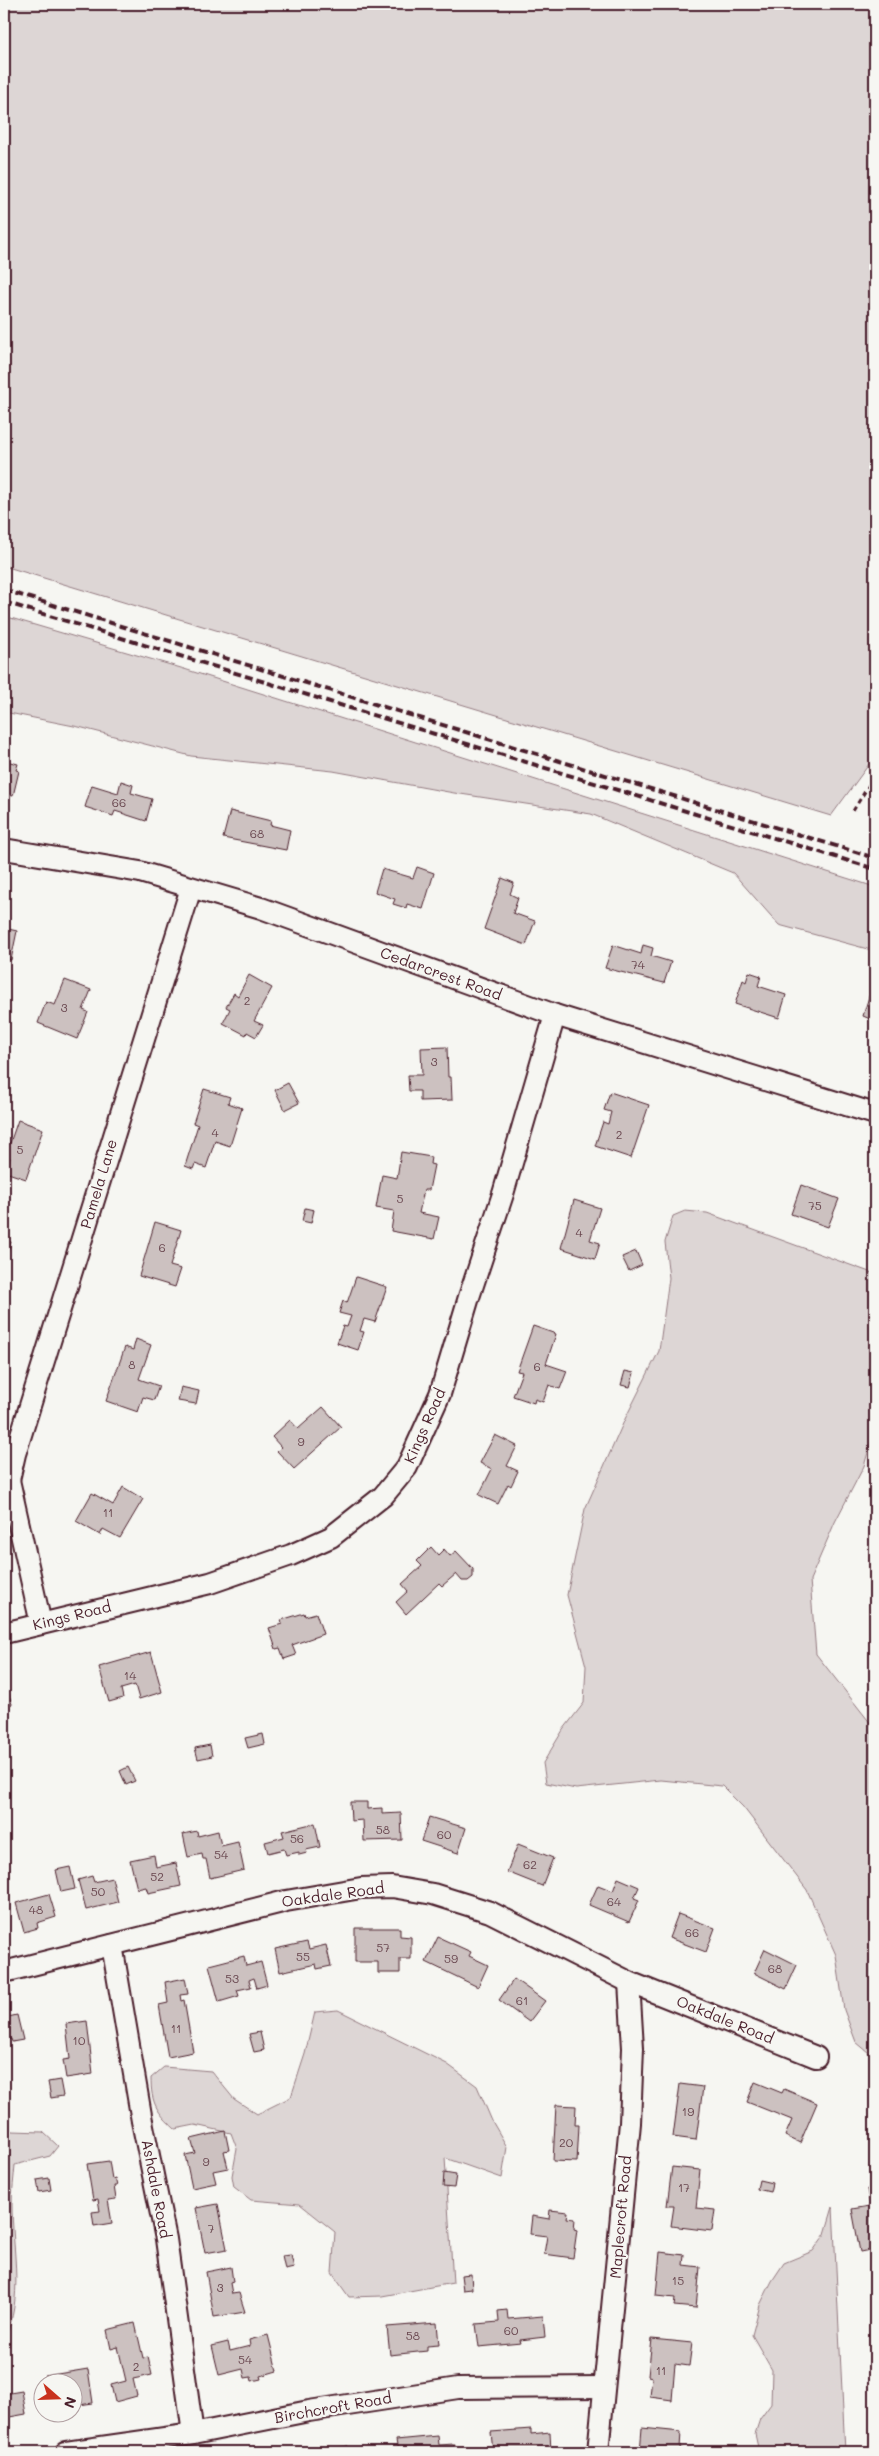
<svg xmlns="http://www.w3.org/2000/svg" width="879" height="2456" font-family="Mali,sans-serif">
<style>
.green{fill:#ddd6d5;stroke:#947a80}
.building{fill:#ccc1c0;stroke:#4a1f2b}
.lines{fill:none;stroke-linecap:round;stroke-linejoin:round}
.minor-casing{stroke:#4a1f2b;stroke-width:24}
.path{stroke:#4a1f2b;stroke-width:3;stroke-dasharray:5 4;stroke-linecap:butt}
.minor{stroke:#f6f6f2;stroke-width:20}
.rail{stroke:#4a1f2b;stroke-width:4;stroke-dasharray:8 4;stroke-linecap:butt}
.labels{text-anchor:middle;stroke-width:4.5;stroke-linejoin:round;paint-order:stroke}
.number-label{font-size:12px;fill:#6a4850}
.street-label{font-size:15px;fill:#4a1f2b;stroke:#f6f6f2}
</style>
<rect width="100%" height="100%" fill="#f6f6f2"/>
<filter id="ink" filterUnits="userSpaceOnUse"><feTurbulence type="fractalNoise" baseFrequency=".02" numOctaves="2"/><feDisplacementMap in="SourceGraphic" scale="10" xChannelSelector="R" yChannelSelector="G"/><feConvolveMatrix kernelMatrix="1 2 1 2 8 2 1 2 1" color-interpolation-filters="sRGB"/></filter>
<g filter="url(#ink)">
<g class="green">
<polygon points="4,4 875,4 875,756 831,816 4,566"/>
<polygon points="4,616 181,668 875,887 875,951 779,925 733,873 591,814 454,793 333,771 191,756 79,727 4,712"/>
<polygon points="685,1211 707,1213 875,1274 875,1398 871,1408 873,1435 864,1466 835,1522 810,1580 816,1654 875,1729 875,2058 856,2042 844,2010 836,1955 807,1890 743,1807 722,1786 661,1780 576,1789 546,1783 543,1763 563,1730 584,1703 586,1666 567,1595 585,1509 625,1419 659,1351 669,1278 665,1242 673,1216"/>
<path d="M338,2010L447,2064L477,2086L492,2121L507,2147L502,2178L445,2158L453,2283L382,2296L349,2297L332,2273L335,2232L300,2204L251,2200L234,2187L232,2176L237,2149L231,2133L195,2125L175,2129C157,2112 151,2104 151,2078L164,2067L211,2071L234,2099L257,2114L291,2097L305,2054L315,2012Z"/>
<path d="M4,2126L12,2131L43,2132L58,2146L50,2156L15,2165C14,2178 12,2191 12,2204C12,2247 23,2289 8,2331L4,2332Z"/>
<polygon points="833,2207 845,2452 759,2452 755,2434 760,2419 771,2404 772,2370 752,2335 760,2305 772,2281 784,2263 813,2251 825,2234"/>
</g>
<g class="building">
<polygon points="6,761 18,764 16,770 19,771 13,796 4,794 4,769"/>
<polygon points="121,781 133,785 131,793 152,799 146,821 115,811 113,816 85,807 92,785 118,793"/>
<polygon points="230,811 271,821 270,825 290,830 286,850 223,838"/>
<polygon points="417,867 434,873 423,909 407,904 406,908 393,904 395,899 375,892 382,869 413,878"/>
<polygon points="502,878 514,883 510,894 518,898 513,913 535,921 526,945 484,929"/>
<polygon points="4,928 17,931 11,960 4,958"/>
<polygon points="613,945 641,954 643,945 653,948 651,956 671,962 664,983 605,968"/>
<polygon points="749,972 761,976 758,986 786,995 779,1018 735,1004 743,980 746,982"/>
<polygon points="249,975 272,988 254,1021 263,1025 256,1037 247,1032 246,1035 223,1023 230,1009 226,1007 234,993 238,996"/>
<polygon points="875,977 875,1021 863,1016"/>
<polygon points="65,980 91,990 83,1010 88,1012 77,1039 38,1023 46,1002 55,1005"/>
<polygon points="447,1047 448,1077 451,1077 452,1100 420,1101 420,1091 409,1091 408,1075 422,1075 421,1048"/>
<polygon points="288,1083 299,1103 285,1110 275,1090"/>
<polygon points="204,1089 230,1097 228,1103 242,1108 230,1146 215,1141 206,1168 195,1164 193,1169 185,1166 198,1125 193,1123"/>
<polygon points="610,1092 649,1105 631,1158 595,1146 603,1122 608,1124 611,1112 604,1110"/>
<polygon points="18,1120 43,1129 26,1179 5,1172 10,1158 4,1156 4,1141 10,1143"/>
<polygon points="401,1152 431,1157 430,1164 434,1165 429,1190 424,1190 419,1213 439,1217 434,1239 391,1231 394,1211 376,1208 382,1175 397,1178"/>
<polygon points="801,1185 839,1199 828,1227 791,1214"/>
<polygon points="574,1200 600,1208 590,1240 600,1243 595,1259 561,1248"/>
<polygon points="305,1208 314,1210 311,1223 302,1221"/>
<polygon points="155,1222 181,1230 170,1266 181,1269 175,1287 139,1276"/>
<polygon points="4,1239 11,1242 5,1261 4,1260"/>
<polygon points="636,1251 642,1265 629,1271 622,1257"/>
<polygon points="356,1277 387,1287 375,1322 364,1319 360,1331 364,1332 358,1350 337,1343 343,1326 347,1327 351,1316 339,1313 343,1301 347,1303"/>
<polygon points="533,1326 556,1334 546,1364 567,1371 560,1389 549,1385 543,1402 535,1399 534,1403 513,1396 522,1372 517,1371"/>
<polygon points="136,1339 151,1345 139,1379 159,1386 154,1400 143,1397 138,1412 106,1401 125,1347 133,1350"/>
<polygon points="625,1371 634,1373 630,1387 621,1385"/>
<polygon points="181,1387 199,1391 196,1404 178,1401"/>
<polygon points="323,1407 341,1427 294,1469 277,1451 281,1447 272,1437 290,1420 298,1429"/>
<polygon points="495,1435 517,1446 507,1466 518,1471 511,1486 508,1484 498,1504 479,1495 492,1469 480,1463"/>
<polygon points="123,1487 143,1499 120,1538 103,1529 100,1535 76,1521 92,1493 113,1505"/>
<polygon points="431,1547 438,1555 444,1549 450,1556 456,1551 473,1569 473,1577 468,1581 462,1581 456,1574 442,1586 439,1583 406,1614 396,1602 408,1591 402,1584 422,1566 417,1561"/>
<polygon points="304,1613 305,1616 316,1613 323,1634 292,1645 296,1655 284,1659 280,1648 276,1649 269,1628 282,1624 281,1620"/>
<polygon points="151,1652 162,1692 139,1699 135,1685 121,1689 123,1698 109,1702 99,1667"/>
<polygon points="4,1680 12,1704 4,1707"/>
<polygon points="263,1734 265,1744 248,1748 245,1738"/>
<polygon points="210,1745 212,1756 198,1759 195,1748"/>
<polygon points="128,1767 135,1781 126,1785 120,1771"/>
<polygon points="350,1802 367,1802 367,1809 382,1808 382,1814 401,1813 402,1840 364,1841 363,1820 351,1821"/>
<polygon points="429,1817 466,1828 458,1853 421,1841"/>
<polygon points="315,1823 320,1847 306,1850 307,1853 299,1855 299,1852 286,1855 284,1849 268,1853 265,1842 284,1837 282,1831"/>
<polygon points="197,1831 198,1836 218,1831 221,1846 238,1842 244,1870 210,1878 206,1859 203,1859 202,1854 188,1857 183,1834"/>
<polygon points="518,1844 553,1858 542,1886 507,1872"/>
<polygon points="154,1855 156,1867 176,1863 181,1886 148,1893 146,1887 137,1889 130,1860"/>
<polygon points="70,1867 75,1889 61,1892 56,1870"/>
<polygon points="92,1876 94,1882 112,1878 118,1902 86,1910 78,1880"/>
<polygon points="618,1878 639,1887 634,1898 639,1900 629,1922 589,1905 598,1885 613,1891"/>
<polygon points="49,1894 56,1917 37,1923 38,1928 24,1932 16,1903"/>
<polygon points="678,1914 715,1928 706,1952 669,1938"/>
<polygon points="355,1928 400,1928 400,1936 411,1937 411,1959 400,1959 400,1973 378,1973 378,1962 355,1962"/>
<polygon points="438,1937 471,1952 469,1956 488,1965 478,1987 426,1962"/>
<polygon points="307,1942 309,1949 326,1945 331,1966 317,1969 316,1964 280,1972 275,1949"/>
<polygon points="765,1949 797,1965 786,1989 754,1973"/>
<polygon points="244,1956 246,1966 261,1962 267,1985 257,1988 254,1978 249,1980 251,1987 237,1990 239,1996 219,2002 209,1965"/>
<polygon points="185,1978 188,1994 180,1995 181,2001 184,2000 193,2052 168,2057 159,2005 168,2003 165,1982"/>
<polygon points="514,1979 545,2001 529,2022 499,2000"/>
<polygon points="17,2015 23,2040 12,2042 11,2039 4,2041 4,2018"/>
<polygon points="87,2021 93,2074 66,2078 63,2060 70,2059 66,2024"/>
<polygon points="260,2032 264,2050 254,2052 249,2034"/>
<polygon points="60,2080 63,2096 51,2098 48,2082"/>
<polygon points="755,2082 782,2093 784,2089 817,2103 800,2143 785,2136 792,2120 747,2102"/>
<polygon points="680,2084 703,2087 696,2140 673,2137"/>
<polygon points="556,2105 576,2106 575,2125 579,2125 577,2162 553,2161"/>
<polygon points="225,2131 229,2150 224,2151 228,2168 213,2171 216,2183 192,2188 185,2155 195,2153 191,2139"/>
<polygon points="109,2161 112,2179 115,2178 117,2186 114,2186 116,2199 108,2200 112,2223 94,2226 92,2212 100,2211 98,2199 93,2200 87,2164"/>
<polygon points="672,2167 700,2170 696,2208 715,2210 712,2231 671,2226 674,2206 667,2206"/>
<polygon points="444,2173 456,2175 454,2188 443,2187"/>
<polygon points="49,2178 51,2190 39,2192 37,2180"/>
<polygon points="759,2180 772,2183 770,2192 757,2189"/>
<polygon points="875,2188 875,2249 860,2252 852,2209 870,2206 867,2189"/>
<polygon points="218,2204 227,2249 205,2253 196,2208"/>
<polygon points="550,2210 568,2212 567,2218 575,2219 574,2229 577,2230 573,2258 544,2254 547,2236 530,2234 532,2216 549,2219"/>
<polygon points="660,2252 684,2255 683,2265 700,2267 696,2308 674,2306 675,2298 656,2296"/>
<polygon points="291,2255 294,2268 285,2270 282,2256"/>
<polygon points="231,2267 233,2282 230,2283 232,2294 239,2293 245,2312 214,2317 206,2272"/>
<polygon points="471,2274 472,2289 463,2290 461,2275"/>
<polygon points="507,2310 508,2319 543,2316 545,2337 520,2340 521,2343 479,2347 476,2324 499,2322 498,2311"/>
<polygon points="135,2323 143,2358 148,2357 152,2375 133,2379 137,2396 115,2402 111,2385 126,2381 118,2347 111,2349 107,2330"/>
<polygon points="437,2323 439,2345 427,2346 427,2351 390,2355 387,2327"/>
<polygon points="268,2335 277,2371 260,2376 261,2379 252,2381 251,2377 245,2378 243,2369 219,2375 212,2346 228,2342 230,2351 250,2346 249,2340"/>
<polygon points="652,2339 692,2343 689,2366 675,2364 672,2400 650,2397 652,2377 648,2376"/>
<polygon points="88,2369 93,2403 72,2406 72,2384 46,2384 45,2376"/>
<polygon points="22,2391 26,2414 4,2418 4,2394"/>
<polygon points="642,2428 681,2432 680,2448 683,2449 683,2452 640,2452"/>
<polygon points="531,2429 531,2434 550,2432 551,2452 493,2452 491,2432"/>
<polygon points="438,2436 439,2445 454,2444 454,2452 398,2452 396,2440"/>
<polygon points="348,2446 349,2452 316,2452 316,2451"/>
</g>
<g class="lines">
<defs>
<g id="minor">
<polyline points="4,849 140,872 261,908 555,1015 875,1114"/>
<polyline points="4,1479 9,1480 41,1624"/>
<polyline points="9,1480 15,1454 191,888"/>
<polyline points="4,1633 210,1583 291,1555 331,1537 383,1496 407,1467 440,1394 469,1297 503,1194 555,1015"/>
<polyline points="112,1945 142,2121 166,2239 193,2434"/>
<polyline points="4,1972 286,1901 361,1888 392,1887 433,1894 490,1912 629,1982 816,2057"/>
<polyline points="66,2452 193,2434 309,2411 458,2388 603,2387"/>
<polyline points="598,2452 630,2123 633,2048 629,1982"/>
</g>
</defs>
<use href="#minor" class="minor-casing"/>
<polyline class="path" points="853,811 875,775"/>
<use href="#minor" class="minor"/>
<g class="rail">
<polyline points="4,590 875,858"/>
<polyline points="4,602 875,869"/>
</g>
</g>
</g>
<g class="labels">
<g class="number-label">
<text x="119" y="807">66</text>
<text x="257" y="838">68</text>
<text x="638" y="969">74</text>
<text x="247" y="1005">2</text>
<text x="64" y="1012">3</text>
<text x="434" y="1066">3</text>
<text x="215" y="1137">4</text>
<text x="619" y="1139">2</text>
<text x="20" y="1154">5</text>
<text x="400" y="1203">5</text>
<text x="815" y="1210">75</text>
<text x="579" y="1237">4</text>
<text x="162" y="1252">6</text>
<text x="132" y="1369">8</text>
<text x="537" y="1371">6</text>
<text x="301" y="1446">9</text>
<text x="108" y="1517">11</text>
<text x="130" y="1680">14</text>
<text x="383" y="1834">58</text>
<text x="444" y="1839">60</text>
<text x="297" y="1843">56</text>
<text x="221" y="1859">54</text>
<text x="530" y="1869">62</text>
<text x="157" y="1881">52</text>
<text x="98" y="1896">50</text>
<text x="614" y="1906">64</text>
<text x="36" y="1914">48</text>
<text x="692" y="1937">66</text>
<text x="383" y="1952">57</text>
<text x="303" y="1961">55</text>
<text x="451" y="1963">59</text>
<text x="775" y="1973">68</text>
<text x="232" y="1983">53</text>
<text x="522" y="2005">61</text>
<text x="176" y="2033">11</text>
<text x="79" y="2045">10</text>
<text x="688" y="2116">19</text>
<text x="566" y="2147">20</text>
<text x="206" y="2166">9</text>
<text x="684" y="2192">17</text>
<text x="211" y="2233">7</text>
<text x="678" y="2285">15</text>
<text x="220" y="2292">3</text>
<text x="511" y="2335">60</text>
<text x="413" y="2340">58</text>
<text x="245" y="2364">54</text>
<text x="136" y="2371">2</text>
<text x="661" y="2375">11</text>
</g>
<g class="street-label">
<text transform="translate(441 974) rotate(20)" y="5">Cedarcrest Road</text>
<text transform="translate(99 1184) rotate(-73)" y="5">Pamela Lane</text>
<text transform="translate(425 1426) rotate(-66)" y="5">Kings Road</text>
<text transform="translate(72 1616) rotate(-14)" y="5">Kings Road</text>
<text transform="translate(333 1895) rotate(-8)" y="5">Oakdale Road</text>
<text transform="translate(725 2020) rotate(22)" y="5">Oakdale Road</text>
<text transform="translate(156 2189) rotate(79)" y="5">Ashdale Road</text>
<text transform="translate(621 2217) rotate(-85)" y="5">Maplecroft Road</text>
<text transform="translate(333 2408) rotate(-10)" y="5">Birchcroft Road</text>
</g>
</g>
<rect width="879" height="2456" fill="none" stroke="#f6f6f2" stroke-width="20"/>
<rect x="10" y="10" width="859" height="2436" fill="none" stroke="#4a1f2b" stroke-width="2" filter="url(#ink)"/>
<g transform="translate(58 2398) rotate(110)"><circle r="24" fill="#f6f6f2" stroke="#b1a0a2"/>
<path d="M0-4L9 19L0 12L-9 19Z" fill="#c8321e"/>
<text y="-8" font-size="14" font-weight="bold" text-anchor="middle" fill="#4a1f2b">N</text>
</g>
</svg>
